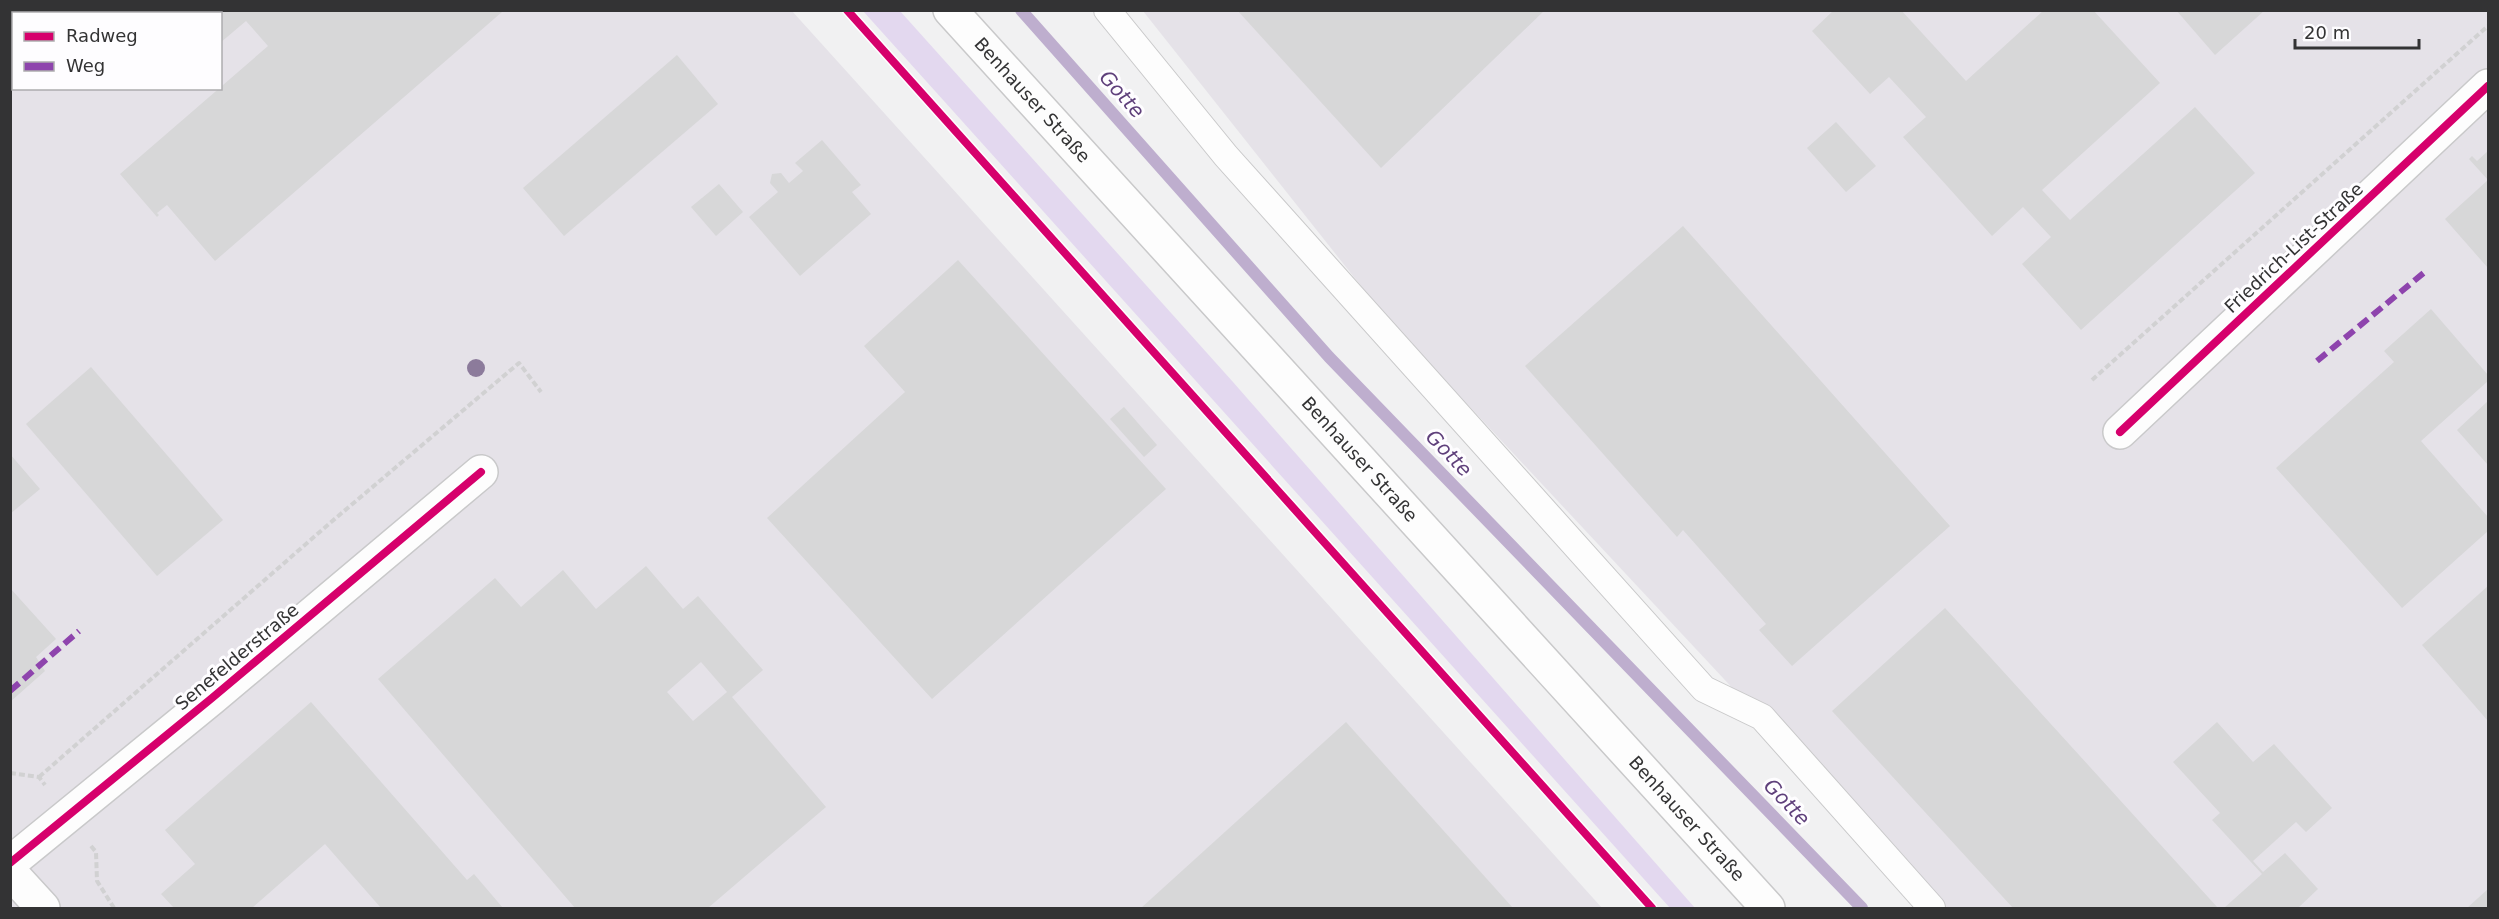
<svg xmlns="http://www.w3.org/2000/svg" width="2499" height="919" font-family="'DejaVu Sans',sans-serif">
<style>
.built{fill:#e5e2e8;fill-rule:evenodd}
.green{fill:#e3d8ef}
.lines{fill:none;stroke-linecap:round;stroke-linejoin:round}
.stream{stroke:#beaece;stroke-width:12}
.building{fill:#d7d7d8;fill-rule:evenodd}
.service-casing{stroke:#c9c9ca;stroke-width:28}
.minor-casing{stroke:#c9c9ca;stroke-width:36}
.secondary-casing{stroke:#c9c9ca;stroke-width:36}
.path{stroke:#d1d1d2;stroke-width:4;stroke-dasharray:6 3;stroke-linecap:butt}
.service{stroke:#fdfdfd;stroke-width:26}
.minor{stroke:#fdfdfd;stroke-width:33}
.secondary{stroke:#fdfdfd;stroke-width:33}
.quiet{stroke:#8e44ad;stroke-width:6;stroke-dasharray:12 6;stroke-linecap:butt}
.cycleway-casing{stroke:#fefdff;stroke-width:11}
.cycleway{stroke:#d6006c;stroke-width:8}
.tree{fill:#8c7b9b}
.labels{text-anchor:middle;stroke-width:6;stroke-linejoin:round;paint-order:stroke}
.street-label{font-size:18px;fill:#333334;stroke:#fefdff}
.water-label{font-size:20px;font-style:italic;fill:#5f407b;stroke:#fefdff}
</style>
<rect width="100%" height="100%" fill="#f1f1f2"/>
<g class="built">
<path d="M10,11H792L1602,908H11ZM14,14H220V88H14Z"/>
<polygon points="1143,11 2488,11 2488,908 1938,908 1384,315"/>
</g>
<polygon class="green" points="863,11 900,11 1233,382 1695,908 1670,908"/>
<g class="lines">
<polyline class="stream" points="1021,10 1329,357 1862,908"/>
</g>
<g class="building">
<polygon points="152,10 501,10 502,12 215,261 167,205 157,213 159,215 157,217 120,174 268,46 246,21 220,43 220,14 155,14"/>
<polygon points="1237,10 1545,10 1381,168"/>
<polygon points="1834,10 1901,10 1966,81 2044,10 2093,10 2160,83 2042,190 2070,220 2195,107 2255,173 2081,330 2022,264 2051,237 2023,207 1992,236 1903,137 1926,117 1889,77 1870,94 1812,31"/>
<polygon points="2176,10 2265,10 2215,55"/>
<polygon points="677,55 718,104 564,236 523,188"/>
<polygon points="1836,122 1876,166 1846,192 1807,148"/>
<polygon points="822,140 861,185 852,192 871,214 800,276 749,217 778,192 770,183 772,174 781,173 789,183 803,171 795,163"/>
<polygon points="2488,151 2488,268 2445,219 2488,180 2469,159 2472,156 2477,161"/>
<polygon points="719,184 743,212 716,236 691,207"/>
<polygon points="1683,226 1950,526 1792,666 1759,630 1766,624 1683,530 1677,537 1525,366"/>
<polygon points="958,260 1166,489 932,699 767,518 905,392 864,346"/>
<polygon points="2431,309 2488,375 2488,381 2421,441 2488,517 2488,531 2402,608 2276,468 2394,362 2384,351"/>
<polygon points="91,367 223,520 157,576 26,424"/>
<polygon points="2488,401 2488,465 2457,430"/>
<polygon points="1124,407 1157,445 1144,457 1110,419"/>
<polygon points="10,454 40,489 10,514"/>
<path d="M646,566L683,609L698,596L763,670L732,697L826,807L708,908H575L378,679L495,578L521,607L563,570L596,609ZM701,662L727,692L693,721L667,692Z"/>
<polygon points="2488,586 2488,721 2422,645"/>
<polygon points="10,588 56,639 36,657 45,671 10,702"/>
<polygon points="1945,608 1981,647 2218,908 2013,908 1868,750 1832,711"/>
<polygon points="311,702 467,880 474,874 503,908 381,908 325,844 252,908 174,908 161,894 195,864 165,830"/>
<polygon points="1346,722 1513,908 1141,908"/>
<polygon points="2217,722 2253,762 2274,744 2332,808 2306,832 2296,822 2253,861 2263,872 2285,853 2318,889 2298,908 2224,908 2262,874 2212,820 2220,813 2173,762"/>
<polygon points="2488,889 2488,908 2467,908"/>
</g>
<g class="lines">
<defs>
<polyline id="service" points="1107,10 1226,156 1704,689 1762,717 1932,908"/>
<g id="minor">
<polyline points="2120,432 2488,86"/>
<polyline points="10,863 212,698 481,472"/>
<polyline points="10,872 43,908"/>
</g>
<g id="secondary">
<path id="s1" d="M950,10L1768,908"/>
</g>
</defs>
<use href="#service" class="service-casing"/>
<use href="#minor" class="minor-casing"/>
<use href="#secondary" class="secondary-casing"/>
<g class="path">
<polyline points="2092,380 2488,26"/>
<polyline points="10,773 39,777 45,785"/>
<polyline points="39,777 330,523 519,363 541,392"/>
<polyline points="91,846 96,852 97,881 114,908"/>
</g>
<use href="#service" class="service"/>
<use href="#minor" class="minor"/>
<use href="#secondary" class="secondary"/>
<g class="quiet">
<polyline points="2317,361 2426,271"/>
<polyline points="10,691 79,631"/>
</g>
<defs>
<g id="cycleway">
<polyline points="847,10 1652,908"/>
<polyline points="2120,432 2488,86"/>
<polyline points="10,863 212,698 481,472"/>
</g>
</defs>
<use href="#cycleway" class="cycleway-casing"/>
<use href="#cycleway" class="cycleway"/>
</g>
<circle class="tree" cx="476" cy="368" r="9"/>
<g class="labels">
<g class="street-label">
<text dy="6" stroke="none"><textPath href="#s1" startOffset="122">Benhauser Straße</textPath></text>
<text transform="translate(2294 248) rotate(-43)" y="6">Friedrich-List-Straße</text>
<text dy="6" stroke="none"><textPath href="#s1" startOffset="608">Benhauser Straße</textPath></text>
<text transform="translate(237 657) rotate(-40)" y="6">Senefelderstraße</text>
<text dy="6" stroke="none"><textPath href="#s1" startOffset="1094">Benhauser Straße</textPath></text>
</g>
<g class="water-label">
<text transform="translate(1122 94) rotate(48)" y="7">Gotte</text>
<text transform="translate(1449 453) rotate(46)" y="7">Gotte</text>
<text transform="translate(1787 802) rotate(46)" y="7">Gotte</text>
</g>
</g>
<rect width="2499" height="919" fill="none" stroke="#333334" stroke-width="24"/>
<rect x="12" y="12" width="210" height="78" fill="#fefdff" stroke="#adacae" stroke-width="1.5"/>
<rect x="24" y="32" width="30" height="9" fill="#d6006c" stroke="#adacae" stroke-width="1.5"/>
<text x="66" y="42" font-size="18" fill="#333334">Radweg</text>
<rect x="24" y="62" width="30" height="9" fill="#8e44ad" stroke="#adacae" stroke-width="1.5"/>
<text x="66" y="72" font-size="18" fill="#333334">Weg</text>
<path d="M2295 39v9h124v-9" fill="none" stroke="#333334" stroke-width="3"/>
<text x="2304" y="39" font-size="18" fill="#333334" stroke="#fefdff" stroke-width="4.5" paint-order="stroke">20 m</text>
</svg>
